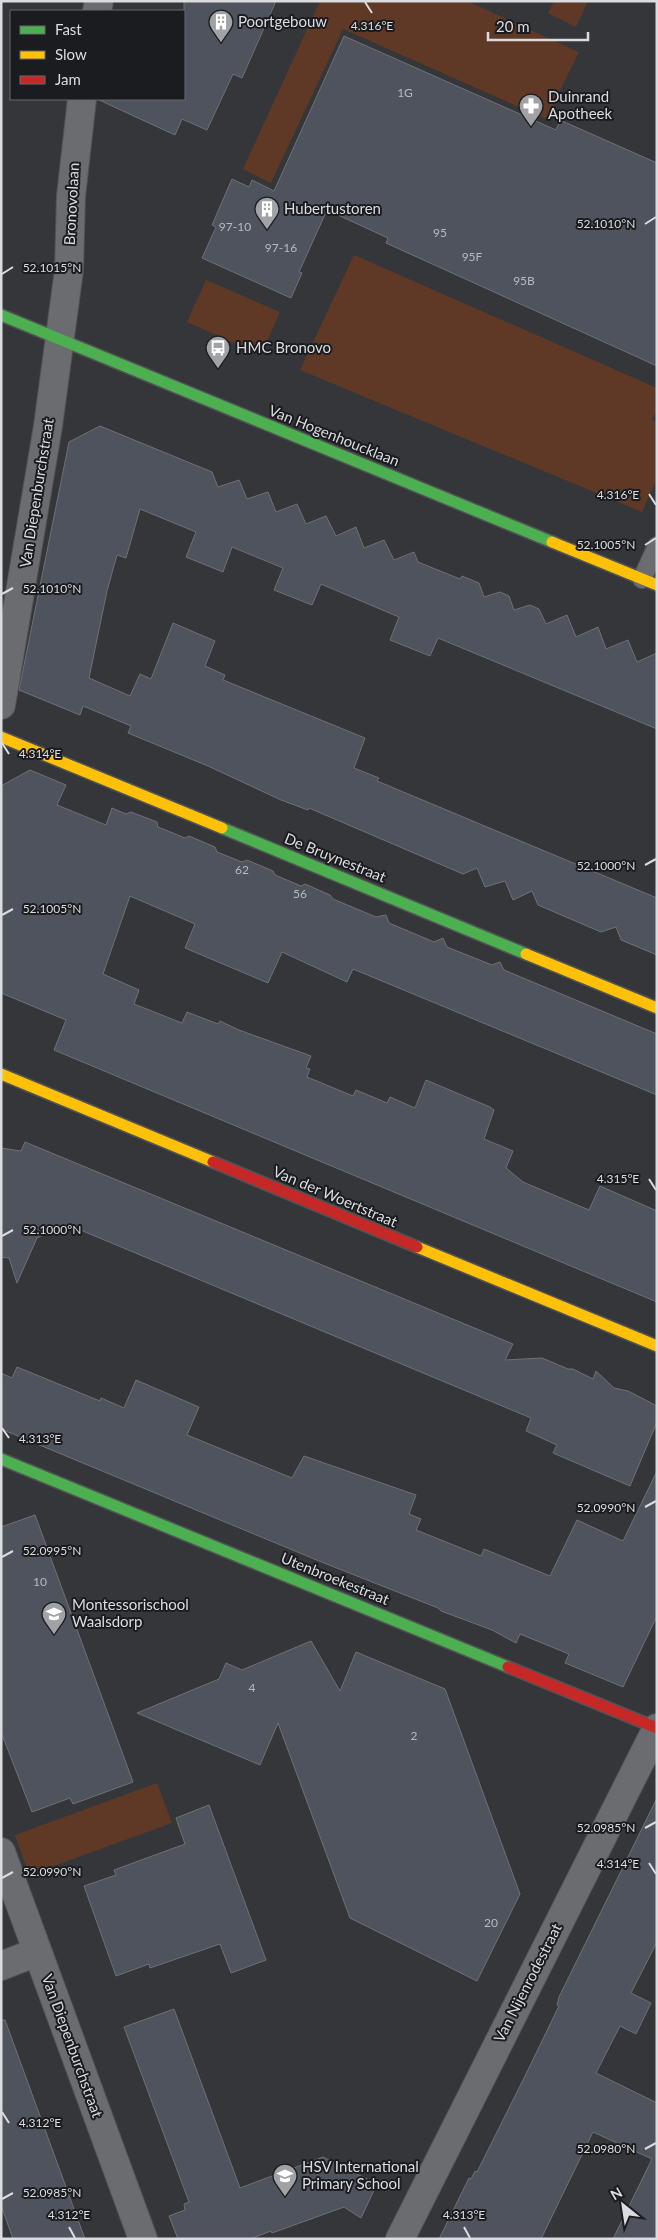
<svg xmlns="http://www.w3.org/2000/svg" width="658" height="2240" font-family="Lato,sans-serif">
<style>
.green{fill:#5f3925}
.building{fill:#4e535d;stroke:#6f7174}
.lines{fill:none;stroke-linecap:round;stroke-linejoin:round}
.lane-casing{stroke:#525356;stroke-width:20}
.street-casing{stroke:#525356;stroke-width:30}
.fast-casing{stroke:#525356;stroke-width:14}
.slow-casing{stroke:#525356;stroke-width:14}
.jam-casing{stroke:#525356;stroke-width:14}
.lane{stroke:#6b6c6f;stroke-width:18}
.street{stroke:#6b6c6f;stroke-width:28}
.fast{stroke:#4caf50;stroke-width:11}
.slow{stroke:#ffc107;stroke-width:11}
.jam{stroke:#c62828;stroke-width:11}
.ticks{fill:none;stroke:#dadce0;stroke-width:2}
.labels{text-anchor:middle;stroke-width:4;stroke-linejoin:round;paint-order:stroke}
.number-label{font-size:12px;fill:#b7babf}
.poi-label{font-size:15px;fill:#dadce0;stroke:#1b1c1f;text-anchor:start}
.street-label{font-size:15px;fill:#dadce0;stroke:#1b1c1f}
.ticks-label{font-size:12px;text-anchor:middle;fill:#dadce0;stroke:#1b1c1f;stroke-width:4;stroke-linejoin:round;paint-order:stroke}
</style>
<rect width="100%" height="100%" fill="#343639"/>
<g class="green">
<polygon points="320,1 467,1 579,52 546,119 343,29 271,183 243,169"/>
<polygon points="554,1 588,1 576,27 548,13"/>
<polygon points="354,255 657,388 657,410 652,420 657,422 657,478 642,512 300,370"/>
<polygon points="206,280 280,312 261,355 187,322"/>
<polygon points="157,1783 172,1823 29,1875 15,1835"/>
</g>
<g class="building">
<polygon points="184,1 276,1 242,78 233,74 207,130 182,119 175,135 97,99 184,99"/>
<polygon points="344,36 556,130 560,120 657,163 657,366 386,243 388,238 327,210 299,272 302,273 291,298 202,258 216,227 212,225 232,179 249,187 252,180 274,191"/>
<polygon points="100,426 212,472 218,487 239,480 247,499 268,492 276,512 297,504 306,524 326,516 336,536 356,527 364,548 384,540 394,560 414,552 418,562 460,579 462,576 479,583 484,597 500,592 509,596 514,610 530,605 539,609 546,624 567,615 576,637 598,627 606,649 628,640 637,662 657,653 657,729 438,638 430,656 390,640 399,617 321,584 312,605 274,590 283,568 232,547 223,572 186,557 196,532 140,509 126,558 117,555 107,591 89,678 130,696 140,674 151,679 173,623 215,641 205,666 225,675 223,680 365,738 354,768 379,778 377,781 657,898 657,955 621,940 616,927 601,932 538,905 532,891 513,900 505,881 485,887 477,868 463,874 309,808 308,810 281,800 208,766 128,733 131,726 83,706 80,715 19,690 69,442"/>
<polygon points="30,770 66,785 57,805 106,825 112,808 126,814 131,812 157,822 158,827 185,838 189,836 215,847 217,852 242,862 247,860 273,871 275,875 301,886 305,884 330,895 333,899 376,917 386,915 389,923 434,942 443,938 447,947 492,965 500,962 504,970 657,1034 657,1095 353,969 347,982 282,952 268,983 185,948 195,924 130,896 103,974 139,990 134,1004 182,1023 187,1012 218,1024 220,1021 239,1030 311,1056 306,1068 310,1069 307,1077 353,1096 356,1090 387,1103 390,1097 415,1108 426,1080 490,1107 494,1110 484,1139 513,1151 506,1168 523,1182 589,1210 600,1186 657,1211 657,1302 54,1050 66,1020 1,993 1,786"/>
<polygon points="25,1142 513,1344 505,1360 542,1358 568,1369 573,1369 593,1379 596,1371 614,1388 628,1391 657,1406 657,1422 630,1486 553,1453 557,1445 526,1431 531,1418 66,1224 37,1238 17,1283 9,1258 1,1257 1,1148 21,1151"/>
<polygon points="17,1367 100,1401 101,1398 124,1408 136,1380 199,1407 187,1435 292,1478 304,1456 416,1495 409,1514 421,1519 416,1530 481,1556 484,1549 550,1576 577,1520 623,1541 657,1471 657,1616 623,1687 565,1663 569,1654 520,1634 516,1643 492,1630 441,1611 438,1608 319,1561 1,1429 1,1373 12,1378"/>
<polygon points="35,1515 133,1782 73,1804 70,1798 32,1812 1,1732 1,1527"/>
<polygon points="311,1641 340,1691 356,1652 445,1689 520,1894 477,1981 350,1918 278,1723 260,1765 137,1713 219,1679 226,1663 242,1670"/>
<polygon points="657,1798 657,1942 631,1993 651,2003 636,2034 620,2026 596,2073 657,2103 657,2239 613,2239 652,2159 593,2132 541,2239 439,2239 469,2178 471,2179 475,2171 477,2172 525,2076 559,2006 557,2005 559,1997"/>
<polygon points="209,1805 266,1960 231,1973 220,1944 150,1968 149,1964 116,1976 84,1886 116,1875 114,1870 185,1844 176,1818"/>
<polygon points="174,2009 240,2188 323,2157 377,2184 361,2218 344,2207 272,2233 271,2231 250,2239 178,2239 169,2216 185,2210 184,2204 189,2202 124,2027"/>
<polygon points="1,2020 5,2020 85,2239 13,2239 1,2205"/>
</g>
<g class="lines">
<defs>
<polyline id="lane" points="642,579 657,546"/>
<g id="street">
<polyline points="97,11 99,1"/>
<polyline points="1,705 48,426 69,270 71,196 82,99"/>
<polyline points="1,1852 143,2239"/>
<polyline points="1,1966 37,1952"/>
<polyline points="400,2239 657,1728"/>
</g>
<g id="fast">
<polyline points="1,315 552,542"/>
<polyline points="222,828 526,954"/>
<polyline points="1,1459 508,1667"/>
</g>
<g id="slow">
<polyline points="552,542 657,585"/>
<polyline points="1,737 222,828"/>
<polyline points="526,954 657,1008"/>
<polyline points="1,1074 213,1162"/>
<polyline points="417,1247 657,1346"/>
</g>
<g id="jam">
<polyline points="213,1162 417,1247"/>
<polyline points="508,1667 657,1728"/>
</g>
</defs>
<use href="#lane" class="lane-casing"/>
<use href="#street" class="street-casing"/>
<use href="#fast" class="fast-casing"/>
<use href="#slow" class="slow-casing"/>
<use href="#jam" class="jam-casing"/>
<use href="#lane" class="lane"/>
<use href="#street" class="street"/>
<use href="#fast" class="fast"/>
<use href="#slow" class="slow"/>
<use href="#jam" class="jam"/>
</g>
<path class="ticks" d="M365,2L372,13M645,224L656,217M2,274L13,267M649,494L656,505M645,545L656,538M2,594L13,588M2,743L9,754M645,865L656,859M2,915L13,909M649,1179L656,1190M2,1236L13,1230M2,1428L9,1438M645,1507L656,1501M2,1557L13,1551M645,1828L656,1822M649,1863L656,1874M2,1878L13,1872M2,2112L9,2123M645,2149L656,2143M2,2199L13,2193M69,2227L75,2238M464,2227L470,2238"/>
<defs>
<symbol id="building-pin" viewBox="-11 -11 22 30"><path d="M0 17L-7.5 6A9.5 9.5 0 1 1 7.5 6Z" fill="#a0a2a6" stroke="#1b1c1f"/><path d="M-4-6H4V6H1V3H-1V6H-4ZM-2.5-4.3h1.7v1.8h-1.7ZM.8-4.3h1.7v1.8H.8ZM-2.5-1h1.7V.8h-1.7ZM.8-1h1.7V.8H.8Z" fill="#fff"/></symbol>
<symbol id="pharmacy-pin" viewBox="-11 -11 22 30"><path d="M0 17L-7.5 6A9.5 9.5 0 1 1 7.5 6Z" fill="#a0a2a6" stroke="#1b1c1f"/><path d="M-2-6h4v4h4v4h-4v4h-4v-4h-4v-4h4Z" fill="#fff"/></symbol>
<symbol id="bus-pin" viewBox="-11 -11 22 30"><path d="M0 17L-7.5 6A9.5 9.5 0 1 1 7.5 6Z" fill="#a0a2a6" stroke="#1b1c1f"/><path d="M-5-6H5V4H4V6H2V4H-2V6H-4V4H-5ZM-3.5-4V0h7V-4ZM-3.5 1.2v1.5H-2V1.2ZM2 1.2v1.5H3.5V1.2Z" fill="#fff"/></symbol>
<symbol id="school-pin" viewBox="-11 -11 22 30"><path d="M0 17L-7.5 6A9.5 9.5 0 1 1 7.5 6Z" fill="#a0a2a6" stroke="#1b1c1f"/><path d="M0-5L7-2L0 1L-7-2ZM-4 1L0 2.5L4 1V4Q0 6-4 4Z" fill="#fff"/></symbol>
</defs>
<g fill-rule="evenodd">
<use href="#building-pin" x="207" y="8" width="28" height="38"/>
<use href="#pharmacy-pin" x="517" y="92" width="28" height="38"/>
<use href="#building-pin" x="253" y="195" width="28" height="38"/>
<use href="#bus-pin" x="204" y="334" width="28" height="38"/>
<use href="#school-pin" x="40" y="1600" width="28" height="38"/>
<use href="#school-pin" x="271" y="2162" width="28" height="38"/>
</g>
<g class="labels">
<g class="number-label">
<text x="405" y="97">1G</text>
<text x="235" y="231">97-10</text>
<text x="440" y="237">95</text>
<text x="281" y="252">97-16</text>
<text x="472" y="261">95F</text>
<text x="524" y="285">95B</text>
<text x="242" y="874">62</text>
<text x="300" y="898">56</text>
<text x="40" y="1586">10</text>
<text x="252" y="1692">4</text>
<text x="414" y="1740">2</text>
<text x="491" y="1927">20</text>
</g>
<g class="poi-label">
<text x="238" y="27">Poortgebouw</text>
<text x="548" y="102">Duinrand<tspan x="548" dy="17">Apotheek</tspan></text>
<text x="284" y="214">Hubertustoren</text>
<text x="236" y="353">HMC Bronovo</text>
<text x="72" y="1610">Montessorischool<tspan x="72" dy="17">Waalsdorp</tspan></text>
<text x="302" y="2172">HSV International<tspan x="302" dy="17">Primary School</tspan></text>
</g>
<g class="street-label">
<text transform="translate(72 204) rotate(-87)" y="5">Bronovolaan</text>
<text transform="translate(334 436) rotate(22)" y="5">Van Hogenhoucklaan</text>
<text transform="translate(37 493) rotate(-81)" y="5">Van Diepenburchstraat</text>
<text transform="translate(335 858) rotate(22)" y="5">De Bruynestraat</text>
<text transform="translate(335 1197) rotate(23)" y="5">Van der Woertstraat</text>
<text transform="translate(335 1579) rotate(22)" y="5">Utenbroekestraat</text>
<text transform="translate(528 1983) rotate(-63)" y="5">Van Nijenrodestraat</text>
<text transform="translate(72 2046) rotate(70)" y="5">Van Diepenburchstraat</text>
</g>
</g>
<g class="ticks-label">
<text x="372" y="30">4.316°E</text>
<text x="606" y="228">52.1010°N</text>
<text x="52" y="272">52.1015°N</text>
<text x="618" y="499">4.316°E</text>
<text x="606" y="549">52.1005°N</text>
<text x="52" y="593">52.1010°N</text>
<text x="40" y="758">4.314°E</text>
<text x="606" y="870">52.1000°N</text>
<text x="52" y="913">52.1005°N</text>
<text x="618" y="1183">4.315°E</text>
<text x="52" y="1234">52.1000°N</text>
<text x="40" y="1443">4.313°E</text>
<text x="606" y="1512">52.0990°N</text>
<text x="52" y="1555">52.0995°N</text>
<text x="606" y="1832">52.0985°N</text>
<text x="618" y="1868">4.314°E</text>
<text x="52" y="1876">52.0990°N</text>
<text x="40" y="2127">4.312°E</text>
<text x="606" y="2153">52.0980°N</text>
<text x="52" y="2197">52.0985°N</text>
<text x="69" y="2219">4.312°E</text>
<text x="464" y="2219">4.313°E</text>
</g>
<rect width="658" height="2240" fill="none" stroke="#dadce0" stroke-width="5"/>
<rect x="10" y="10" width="175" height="90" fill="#1b1c1f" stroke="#67696c"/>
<rect x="20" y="26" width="25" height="8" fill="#4caf50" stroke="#67696c"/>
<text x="55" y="35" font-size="15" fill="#dadce0">Fast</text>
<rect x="20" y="51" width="25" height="8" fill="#ffc107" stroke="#67696c"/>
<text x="55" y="60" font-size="15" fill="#dadce0">Slow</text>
<rect x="20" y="76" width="25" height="8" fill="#c62828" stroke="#67696c"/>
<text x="55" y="85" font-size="15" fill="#dadce0">Jam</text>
<g transform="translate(623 2205) rotate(330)" stroke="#1b1c1f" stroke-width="4" paint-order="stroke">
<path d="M0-4L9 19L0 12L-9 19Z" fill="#dadce0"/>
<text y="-8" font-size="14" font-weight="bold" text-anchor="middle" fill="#dadce0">N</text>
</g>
<path d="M488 32v8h100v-8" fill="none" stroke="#dadce0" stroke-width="2.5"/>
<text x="496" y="32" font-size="15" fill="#dadce0" stroke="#1b1c1f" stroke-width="4" paint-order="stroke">20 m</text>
</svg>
